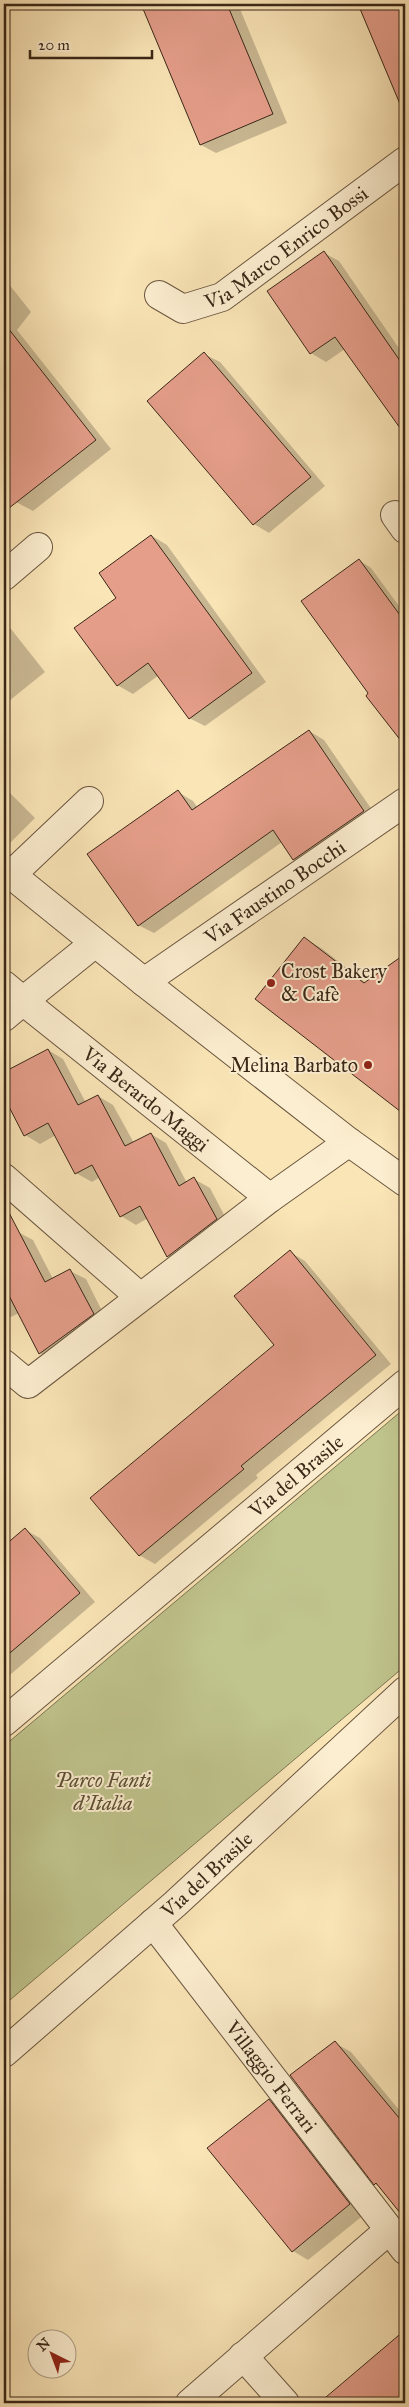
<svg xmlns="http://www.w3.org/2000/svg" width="409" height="2407" font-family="'IM FELL Great Primer',serif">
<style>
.green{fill:#c0c48d;stroke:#7d7652}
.shadow{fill:#0003}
.building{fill:#e59e8a;stroke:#3a2717}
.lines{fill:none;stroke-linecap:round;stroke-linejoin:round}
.minor-casing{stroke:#6a563f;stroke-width:30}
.minor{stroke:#fceed0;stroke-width:28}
.poi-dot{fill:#8f2418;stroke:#fceed0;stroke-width:2}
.labels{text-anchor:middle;stroke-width:4;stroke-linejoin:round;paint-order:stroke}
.street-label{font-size:20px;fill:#3a2717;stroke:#fceed0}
.poi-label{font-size:20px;fill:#3a2717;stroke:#fceed0;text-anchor:start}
.park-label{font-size:20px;font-style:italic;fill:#5c4e34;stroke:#fceed0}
</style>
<rect width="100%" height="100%" fill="#fae5b7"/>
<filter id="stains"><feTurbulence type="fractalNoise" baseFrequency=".004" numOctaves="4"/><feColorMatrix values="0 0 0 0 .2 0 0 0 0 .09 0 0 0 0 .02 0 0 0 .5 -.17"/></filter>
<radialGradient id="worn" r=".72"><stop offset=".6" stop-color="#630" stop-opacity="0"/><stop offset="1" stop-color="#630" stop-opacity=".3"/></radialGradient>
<polygon class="green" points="405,1408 405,1666 4,2005 4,1746"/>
<g class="shadow">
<polygon points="142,4 238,4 287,123 216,153 201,145"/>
<polygon points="359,4 405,4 405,75 401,77 386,68"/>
<polygon points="324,253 339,261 405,357 405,433 345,349 326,362 311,353 269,291"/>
<polygon points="4,278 31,312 17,330 111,449 33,511 16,502 4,486"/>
<polygon points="204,354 220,362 325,486 269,533 254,524"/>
<polygon points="152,536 167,545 266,682 205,726 189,718 159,675 133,694 117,685"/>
<polygon points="359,560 371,568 405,614 405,744 367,696 370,694"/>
<polygon points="4,625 11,629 45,672 4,705"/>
<polygon points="309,731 324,740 379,820 309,868 294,859 282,842 154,933 138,925 178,792 193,801 198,808"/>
<polygon points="4,787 35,818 9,844 4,841"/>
<polygon points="304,938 321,948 366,983 405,955 405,1112 397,1107"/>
<polygon points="48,1050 63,1059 86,1103 98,1096 113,1105 134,1143 151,1134 166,1143 187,1183 194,1179 210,1188 231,1228 183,1265 168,1256 148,1218 136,1225 121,1216 100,1177 92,1182 76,1173 56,1135 40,1144 25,1135 4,1094 4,1073"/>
<polygon points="18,1232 33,1240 53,1279 70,1271 86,1279 108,1323 55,1362 40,1353 19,1313 11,1317 4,1313 4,1233 6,1238"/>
<polygon points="290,1252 305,1261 391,1364 256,1475 258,1478 155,1564 139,1555 276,1346"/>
<polygon points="25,1530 40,1538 95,1602 4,1680 4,1548"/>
<polygon points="335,2043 351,2052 405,2117 405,2217 381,2187 375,2184"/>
<polygon points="269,2100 284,2109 365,2214 308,2260 293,2251 209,2148"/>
<polygon points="405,2332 405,2403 340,2403 332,2394"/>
</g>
<g class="building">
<polygon points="141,4 227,4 273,114 200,145"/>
<polygon points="358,4 405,4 405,116"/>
<polygon points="324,251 405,368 405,435 335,337 310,354 267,291"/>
<polygon points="4,323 96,440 4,512"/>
<polygon points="204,352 311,477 253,525 147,401"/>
<polygon points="151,535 252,673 189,719 148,663 117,686 74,628 116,598 99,573"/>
<polygon points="359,559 405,622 405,746 366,696 368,693 301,601"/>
<polygon points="309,730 364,811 293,860 273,830 138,926 87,854 178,790 192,810"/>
<polygon points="304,937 364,983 405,954 405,1115 255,999"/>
<polygon points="48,1049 78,1105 98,1095 125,1146 151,1133 179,1186 194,1177 217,1219 167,1257 140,1206 120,1217 92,1165 75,1174 48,1123 24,1136 4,1097 4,1072"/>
<polygon points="4,1203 45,1282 70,1269 94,1314 39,1354 4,1286"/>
<polygon points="290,1250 376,1355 241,1466 244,1469 139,1556 90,1498 274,1345 234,1296"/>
<polygon points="25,1528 80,1593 4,1658 4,1546"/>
<polygon points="335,2041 405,2125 405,2219 376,2183 374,2185 290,2075"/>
<polygon points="269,2099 350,2204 292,2252 207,2148"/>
<polygon points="405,2330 405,2403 319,2403"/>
</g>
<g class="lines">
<defs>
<g id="minor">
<path id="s1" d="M159,295L183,309L222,297L405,161"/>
<polyline points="395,515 405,529"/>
<polyline points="4,576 38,547"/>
<polyline points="4,869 144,982 349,1142 405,1182"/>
<polyline points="11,875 89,801"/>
<path id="s2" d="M144,982L405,802"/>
<polyline points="4,985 23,1001 95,943"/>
<path id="s3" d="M4,1017L23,1001L270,1198"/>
<polyline points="4,1178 140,1297"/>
<polyline points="4,1364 28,1384 270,1198 349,1142"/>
<path id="s4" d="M4,1722L405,1384"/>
<path id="s5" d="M153,1923L405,2250"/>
<path id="s6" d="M4,2053L175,1904L405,1691"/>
<polyline points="243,2356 285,2403"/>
<polyline points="190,2403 389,2230"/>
</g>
</defs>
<use href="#minor" class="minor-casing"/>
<use href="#minor" class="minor"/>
</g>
<g class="poi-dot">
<circle cx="271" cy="983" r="5"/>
<circle cx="368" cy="1065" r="5"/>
</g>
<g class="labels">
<g class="street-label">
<text dy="7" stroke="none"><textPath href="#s1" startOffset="149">Via Marco Enrico Bossi</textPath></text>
<text dy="7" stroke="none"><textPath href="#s2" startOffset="159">Via Faustino Bocchi</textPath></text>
<text dy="7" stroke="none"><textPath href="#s3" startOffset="182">Via Berardo Maggi</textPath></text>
<text dy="7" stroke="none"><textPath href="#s4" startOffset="382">Via del Brasile</textPath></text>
<text dy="7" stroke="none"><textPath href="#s6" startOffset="270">Via del Brasile</textPath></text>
<text dy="7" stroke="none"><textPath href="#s5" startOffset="194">Villaggio Ferrari</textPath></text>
</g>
<g class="poi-label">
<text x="281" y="978">Crost Bakery<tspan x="281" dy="23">&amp; Cafè</tspan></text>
<text x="358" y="1072" text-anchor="end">Melina Barbato</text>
</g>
<g class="park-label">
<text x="103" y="1787">Parco Fanti<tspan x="103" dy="23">d'Italia</tspan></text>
</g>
</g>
<rect width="409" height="2407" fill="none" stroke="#fae5b7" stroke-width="20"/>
<rect x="5" y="5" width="399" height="2397" fill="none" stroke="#3a2717" stroke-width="2.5"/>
<rect x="10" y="10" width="389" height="2387" fill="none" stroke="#3a2717"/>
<g transform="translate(52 2354) rotate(318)"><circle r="24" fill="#fceed0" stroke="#ae9e86"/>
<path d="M0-4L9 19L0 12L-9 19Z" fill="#8f2418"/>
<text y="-8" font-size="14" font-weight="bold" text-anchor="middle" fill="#3a2717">N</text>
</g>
<path d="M30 50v8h122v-8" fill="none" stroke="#3a2717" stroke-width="2.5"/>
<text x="38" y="50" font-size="15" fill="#3a2717" stroke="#fceed0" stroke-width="4" paint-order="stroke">20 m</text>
<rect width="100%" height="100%" filter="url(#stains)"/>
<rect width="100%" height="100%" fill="url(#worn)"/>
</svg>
